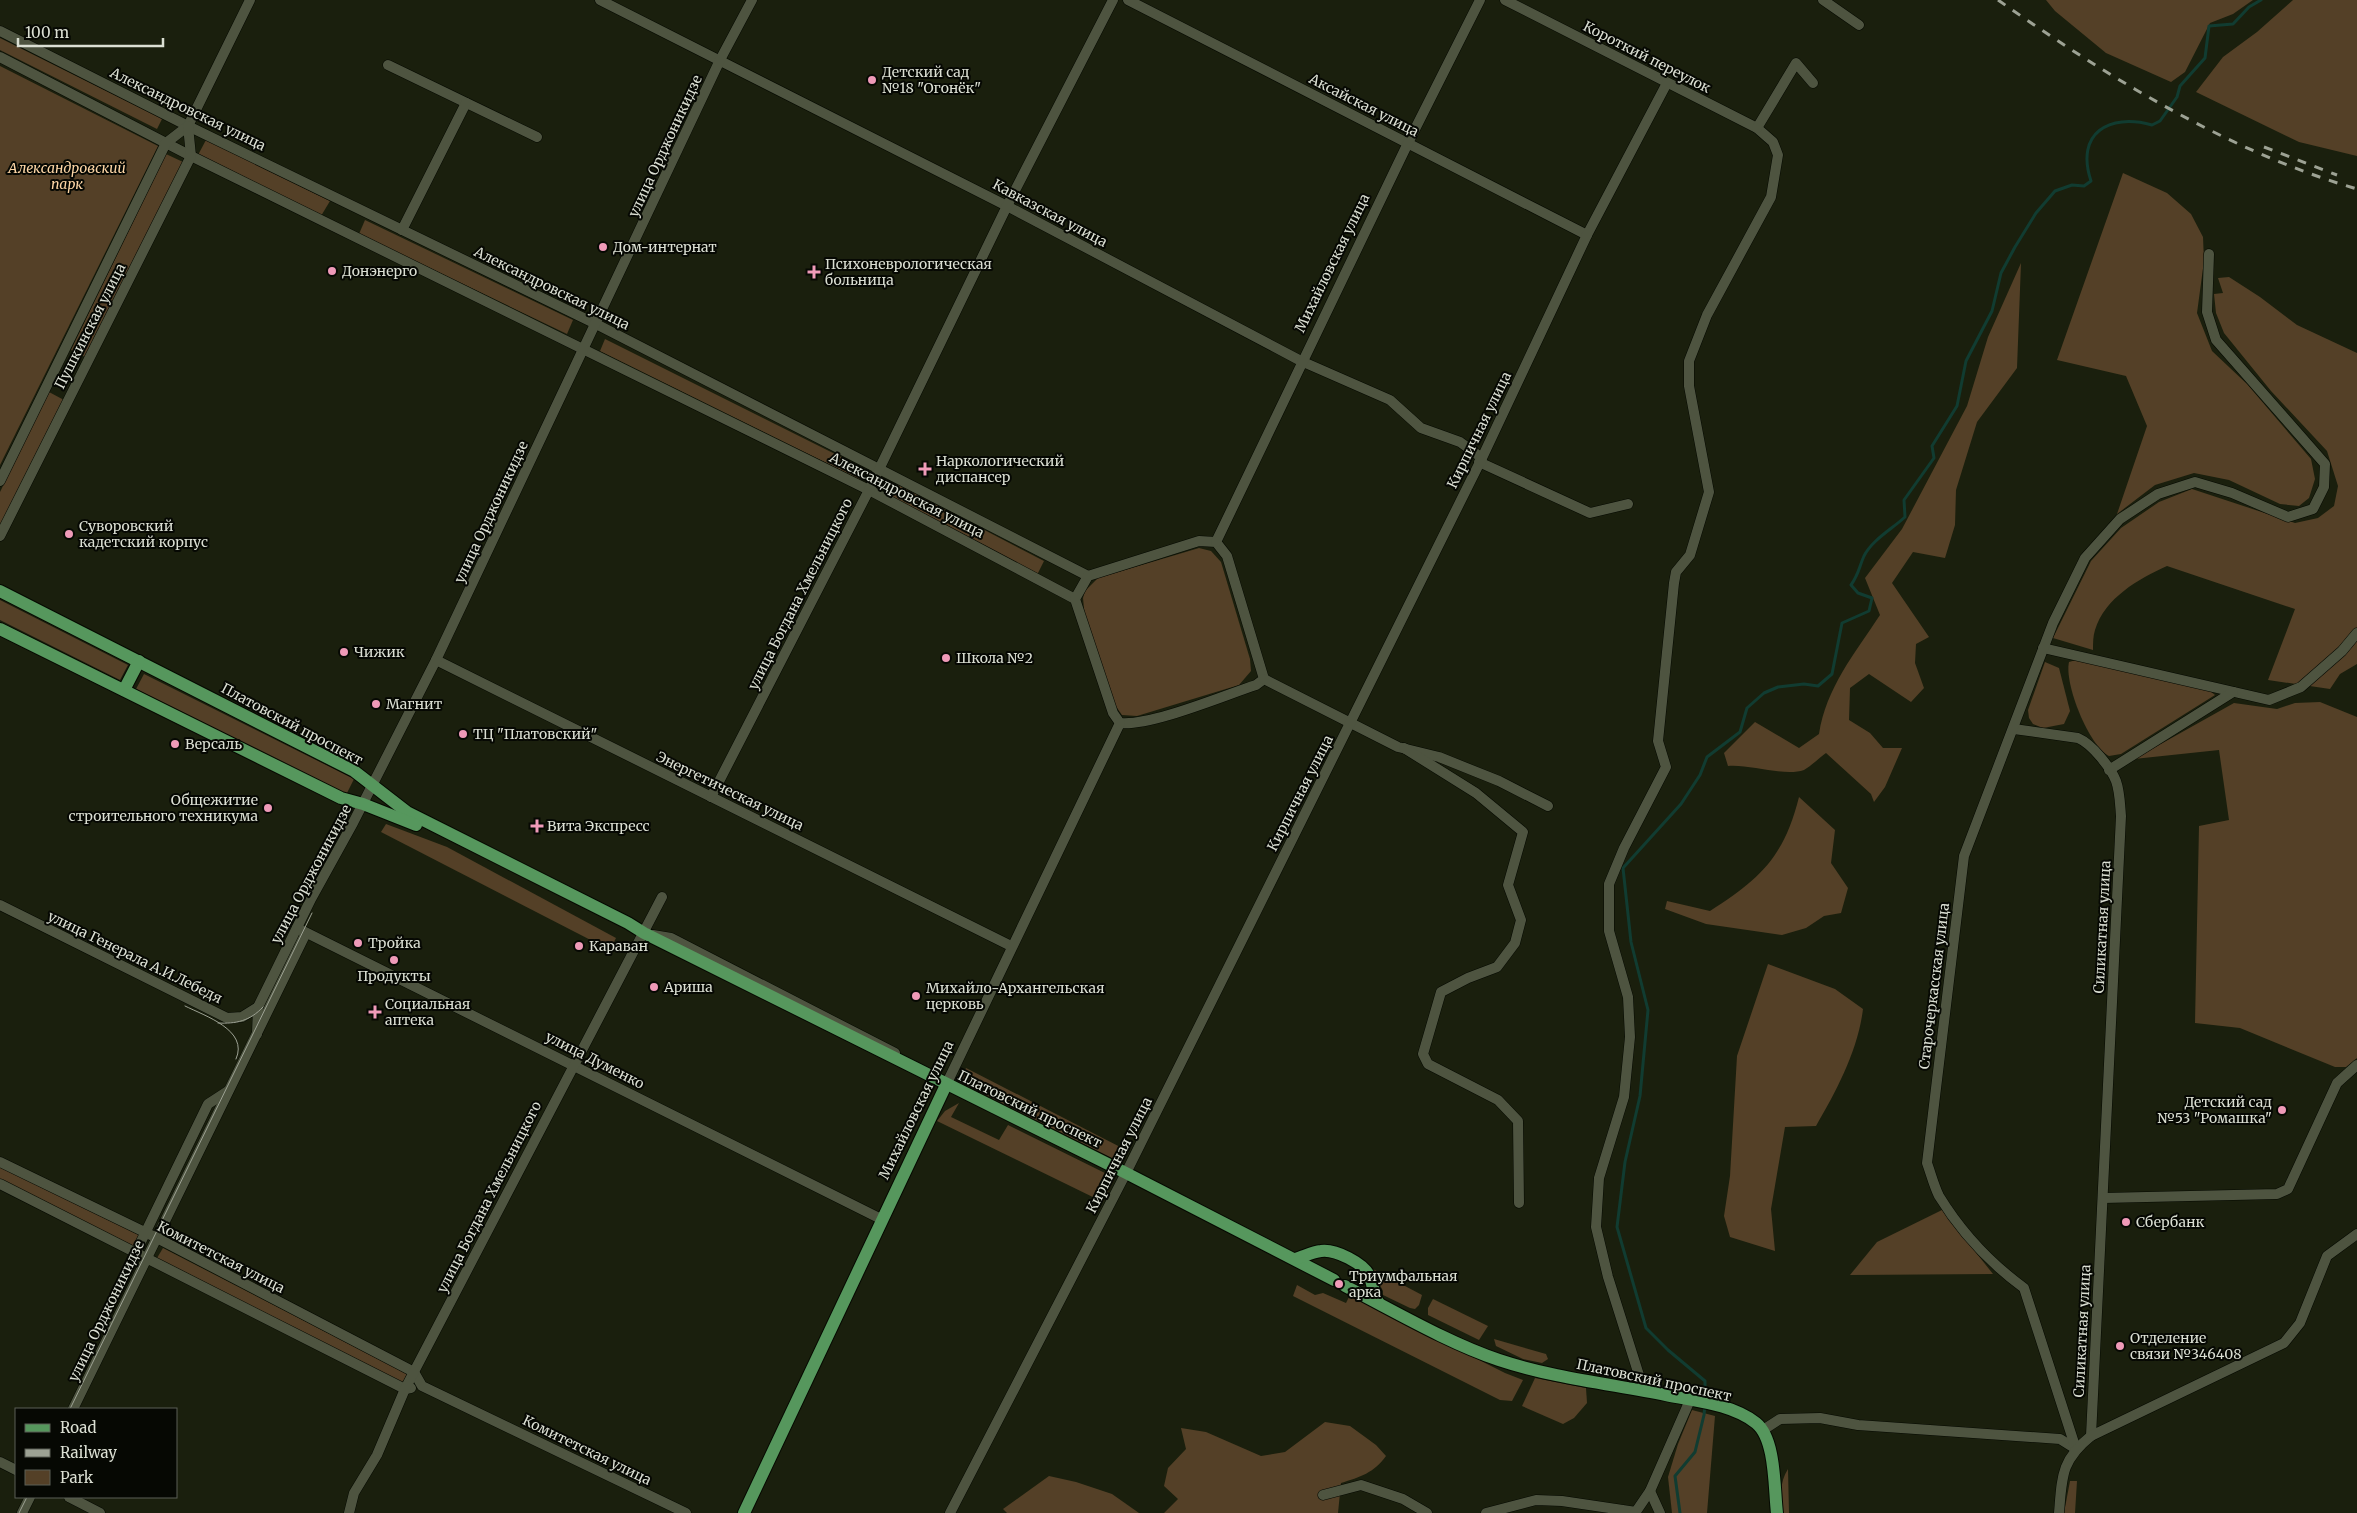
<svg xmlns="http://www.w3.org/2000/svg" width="2357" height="1513" font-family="Merriweather,serif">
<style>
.green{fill:#544027}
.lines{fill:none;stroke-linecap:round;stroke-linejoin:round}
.stream{stroke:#113c31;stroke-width:3}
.minor-casing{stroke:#050900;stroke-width:11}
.major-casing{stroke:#050900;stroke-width:14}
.minor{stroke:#4e5440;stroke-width:10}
.major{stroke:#56975d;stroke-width:12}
.tram{stroke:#9da294;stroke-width:1}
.rail{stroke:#9da294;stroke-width:3;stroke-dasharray:9 9;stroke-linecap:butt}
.poi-dot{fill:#ef9ab8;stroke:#060803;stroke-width:2}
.labels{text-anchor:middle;stroke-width:4;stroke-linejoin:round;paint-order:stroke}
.street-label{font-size:14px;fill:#dbdfd3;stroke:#060803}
.poi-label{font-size:14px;fill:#dbdfd3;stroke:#060803;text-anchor:start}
.park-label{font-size:14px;font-style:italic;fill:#fdd6a6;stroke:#060803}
</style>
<rect width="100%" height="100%" fill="#1a1f0d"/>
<g class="green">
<polygon points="2046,0 2253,0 2233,14 2210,23 2185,72 2171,82 2106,53 2055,11"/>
<polygon points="2293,0 2357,0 2357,156 2299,142 2196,92 2223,57 2257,32"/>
<polygon points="0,38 162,119 157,129 0,50"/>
<polygon points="0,66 158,146 0,465"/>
<polygon points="206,140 330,201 321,216 198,155"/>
<polygon points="166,154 183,162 85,357 71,350"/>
<polygon points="2123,173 2167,193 2191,214 2203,237 2204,261 2197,313 2212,351 2247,384 2311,459 2315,479 2309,498 2299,506 2280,504 2229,480 2194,473 2155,485 2117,514 2147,426 2126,376 2057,360"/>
<polygon points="365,220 573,320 567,334 359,234"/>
<path d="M2021,263L2017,368L1977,422L1956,490L1955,525L1945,558L1913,552L1892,583L1929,637L1916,644L1915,663L1924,688L1911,702L1869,674L1850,688L1849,720L1870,733L1883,748H1902L1885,787L1874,802L1871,794L1826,753C1819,758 1811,766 1804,770C1785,777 1750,764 1728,766L1724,753L1755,722L1799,748L1819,734C1826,688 1855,653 1880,615L1865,578L1902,529L1967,406L1988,337Z"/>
<path d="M2229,277L2260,297L2297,325L2357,353V664L2340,674L2330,689L2268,680L2295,609L2167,566C2138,579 2105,598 2095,630C2093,636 2093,643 2093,650L2053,638L2091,561L2121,528L2159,502L2192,489L2295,523L2318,518L2334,506L2338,486L2327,451L2271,391L2224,333L2216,313L2214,294L2223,293L2218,278Z"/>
<polygon points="605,339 865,469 859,479 600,351"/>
<polygon points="49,392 64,400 0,527 0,492"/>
<polygon points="898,485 1044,561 1037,575 892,497"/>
<polygon points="1199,548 1211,551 1221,562 1250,659 1251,671 1239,685 1137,716 1122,715 1115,705 1085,619 1083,598 1085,591 1098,578"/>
<polygon points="0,600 128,665 120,680 0,620"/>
<path d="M2076,660L2210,691L2215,695L2121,754L2109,756C2089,746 2064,684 2069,662Z"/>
<polygon points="2045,662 2059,668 2070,711 2064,724 2043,728 2033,724 2029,718 2028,710"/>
<polygon points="144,674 354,779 346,795 136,689"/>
<polygon points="2320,702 2357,717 2357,1058 2346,1067 2335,1067 2240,1028 2195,1023 2199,826 2229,820 2219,750 2134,759 2234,703 2277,709 2295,703"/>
<path d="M1799,797L1835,830L1831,863L1848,888L1841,913L1824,916L1806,928L1782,935L1706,924L1665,909L1667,901L1710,911C1760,879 1784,857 1799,797Z"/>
<polygon points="386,824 447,847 616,938 610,950 381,832"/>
<path d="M1768,964L1835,989L1863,1009C1858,1050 1837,1090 1816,1126L1785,1127L1771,1209L1775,1251L1730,1237L1724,1216L1730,1176L1737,1056Z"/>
<polygon points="966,1068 1128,1151 1122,1163 960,1082"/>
<polygon points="959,1103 951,1117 999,1140 1008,1125 1115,1178 1103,1202 937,1121 945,1111"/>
<polygon points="0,1167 139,1235 133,1246 0,1180"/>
<polygon points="1942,1210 1993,1274 1850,1275 1877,1242"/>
<polygon points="163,1248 407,1374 402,1384 157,1258"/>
<polygon points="1371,1268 1422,1295 1419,1305 1415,1309 1410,1308 1383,1295 1383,1291"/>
<polygon points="1297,1285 1315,1295 1323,1293 1346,1303 1350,1295 1505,1373 1523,1380 1512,1401 1500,1400 1293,1296"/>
<polygon points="1433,1299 1488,1326 1479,1340 1428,1315 1428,1308"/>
<polygon points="1494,1339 1546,1354 1548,1359 1542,1363 1523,1359 1496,1346"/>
<polygon points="1535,1378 1586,1388 1587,1403 1574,1418 1563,1424 1522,1406"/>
<polygon points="1692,1410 1715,1416 1707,1513 1672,1513 1668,1477 1678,1444"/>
<path d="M1325,1422L1350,1426L1376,1445L1386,1456C1374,1473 1360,1477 1341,1483L1338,1513H1164L1178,1499L1164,1486L1168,1468L1186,1449L1181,1428L1206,1432L1261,1456L1285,1452Z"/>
<path d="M1788,1469L1789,1513H1782C1781,1497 1779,1483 1788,1469Z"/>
<polygon points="1049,1476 1076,1482 1112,1494 1139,1513 1007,1513 1003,1509"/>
<polygon points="2070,1481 2077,1481 2075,1513 2064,1513"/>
</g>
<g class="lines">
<g class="stream">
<path d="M1705,1398V1381L1668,1350L1646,1328L1617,1227L1625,1162L1640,1096L1648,1010L1631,942L1623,868L1681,804L1700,775L1707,757L1740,732L1747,708L1764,693L1778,687L1804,684L1818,686L1832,674L1842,623L1869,611L1872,598L1858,593L1851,585C1859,574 1859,567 1864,556C1872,540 1892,529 1905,517L1904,500L1934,458L1932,446L1957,406L1966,361L1992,311L2001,273L2015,247L2036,213L2055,191L2072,185L2084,186L2091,181C2075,133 2109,113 2152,125L2160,121L2177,97L2180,86L2205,58L2209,26L2233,24L2249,7L2261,0"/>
<polyline points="1680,1513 1675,1476 1695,1452 1704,1415 1705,1404"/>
</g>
<defs>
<g id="minor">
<polyline points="600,0 1007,206 1301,361 1390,400 1421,428 1460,442 1482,458"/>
<polyline points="1128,0 1587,235"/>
<polyline points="1505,0 1757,128 1773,142 1778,155 1771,197 1707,315 1689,361 1689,386 1709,492 1690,555 1676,572 1674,583 1658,741 1666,767 1624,848 1609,884 1609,931 1628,997 1630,1037 1624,1097 1599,1178 1596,1227 1608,1277 1644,1391"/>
<polyline points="1823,0 1859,25"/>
<polyline points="0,31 188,126 596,324 1088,576"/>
<polyline points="0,57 191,156 869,490 1075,599"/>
<polyline points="388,65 537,137"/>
<polyline points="1757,128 1796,63 1813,83"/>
<polyline points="402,230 466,103"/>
<polyline points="1479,462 1590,513 1628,504"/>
<polyline points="0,481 166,143 188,126 250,0"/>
<polyline points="0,536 191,156 188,126"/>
<path d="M1199,541L1216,542L1227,556L1264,679L1256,685C1222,696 1152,726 1120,723L1113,713L1075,599L1088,576Z"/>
<polyline points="1216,542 1408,143 1480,0"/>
<polyline points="2043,648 2269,700 2301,687 2342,651 2357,633"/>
<polyline points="436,660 1011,946"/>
<polyline points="1264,679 1398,747 1439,757 1499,781 1548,806"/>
<path d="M2014,729L2078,738C2092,744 2111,768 2116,781C2120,792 2120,805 2121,816L2091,1436"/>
<polyline points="1404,748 1476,793 1523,832 1508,885 1521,920 1515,943 1497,967 1468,978 1441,992 1423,1054 1428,1064 1498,1100 1518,1121 1519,1203"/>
<polyline points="2109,770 2233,692"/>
<polyline points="711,797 869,490 1007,206 1113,0"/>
<polyline points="0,905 227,1018 242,1017 258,1007"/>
<polyline points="297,928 881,1219"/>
<polyline points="653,935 671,938 895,1053"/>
<polyline points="257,1034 258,1007 311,899 353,823 436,660 720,60 752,0"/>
<polyline points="942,1082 946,1085 1120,723"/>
<polyline points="0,1162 157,1238 414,1372 422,1386 686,1513"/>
<polyline points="0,1184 405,1389 411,1388"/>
<polyline points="2103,1198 2277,1194 2288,1189 2337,1083 2357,1065"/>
<polyline points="136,1252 208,1104 228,1091"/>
<polyline points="73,1409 306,933"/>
<polyline points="1763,1430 1780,1419 1820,1418 1858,1425 2060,1439 2076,1449"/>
<path d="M2076,1449L2024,1288C1990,1263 1961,1232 1939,1196C1934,1186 1931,1174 1927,1163L1964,856L2053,623L2085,558L2120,519L2158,494L2195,482L2232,493L2288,517L2313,509L2324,487L2325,464L2216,340L2207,312L2209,254"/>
<polyline points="0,1462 16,1470"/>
<polyline points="1650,1491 1660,1513"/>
<polyline points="1323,1495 1361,1485 1403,1499 1427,1513"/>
<polyline points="69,1497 100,1513"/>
<polyline points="22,1513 30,1497"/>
<polyline points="349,1513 354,1493 377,1455 405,1389 662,897"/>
<polyline points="950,1513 1126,1173 1482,458 1587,235 1667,83"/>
<polyline points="1486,1513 1536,1500 1562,1501 1636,1512"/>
<polyline points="1635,1513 1650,1491 1690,1400"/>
<path d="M2059,1513C2062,1477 2061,1460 2091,1436L2284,1343L2300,1323L2327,1256L2357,1234"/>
</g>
<g id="major">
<polyline points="0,591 354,771 407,812 628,923 644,933 1126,1173 1334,1280"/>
<polyline points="0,629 341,798 363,804 416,825"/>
<polyline points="124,690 139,661"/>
<path d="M1295,1259C1303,1257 1312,1252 1321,1251C1335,1249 1364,1263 1370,1277C1373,1285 1373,1293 1378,1302"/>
<path d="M1345,1286C1394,1311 1448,1343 1499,1360C1553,1378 1611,1384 1666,1395C1695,1401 1732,1404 1756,1423C1776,1439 1774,1489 1777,1513"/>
<polyline points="744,1513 946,1085"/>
</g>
</defs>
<use href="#minor" class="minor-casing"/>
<use href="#major" class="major-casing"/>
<use href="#minor" class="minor"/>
<use href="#major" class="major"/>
<g class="tram">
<path d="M185,1006C205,1016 249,1030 236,1059"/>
<path d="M218,1023C236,1024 250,1021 263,1007"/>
<polyline points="70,1409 312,913"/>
<polyline points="19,1513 27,1497"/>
</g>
<g class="rail">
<path d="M1998,0C2108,77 2227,151 2357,189"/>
<polyline points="2264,147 2337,175"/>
</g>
</g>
<g class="poi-dot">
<circle cx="872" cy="80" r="5"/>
<circle cx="603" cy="247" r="5"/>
<circle cx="332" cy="271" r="5"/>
<path d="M811.5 264.5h5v5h5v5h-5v5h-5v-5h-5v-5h5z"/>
<path d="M922.5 461.5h5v5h5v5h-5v5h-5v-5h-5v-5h5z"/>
<circle cx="69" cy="534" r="5"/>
<circle cx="344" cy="652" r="5"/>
<circle cx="946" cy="658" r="5"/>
<circle cx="376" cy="704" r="5"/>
<circle cx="463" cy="734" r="5"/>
<circle cx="175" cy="744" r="5"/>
<circle cx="268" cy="808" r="5"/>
<path d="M534.5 818.5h5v5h5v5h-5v5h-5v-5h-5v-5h5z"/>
<circle cx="358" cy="943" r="5"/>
<circle cx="579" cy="946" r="5"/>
<circle cx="394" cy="960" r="5"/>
<circle cx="654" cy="987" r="5"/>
<circle cx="916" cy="996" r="5"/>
<path d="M372.5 1004.5h5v5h5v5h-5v5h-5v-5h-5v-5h5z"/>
<circle cx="2282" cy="1110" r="5"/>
<circle cx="2126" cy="1222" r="5"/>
<circle cx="1339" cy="1284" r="5"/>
<circle cx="2120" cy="1346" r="5"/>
</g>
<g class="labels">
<g class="street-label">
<text transform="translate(1647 57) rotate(27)" y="5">Короткий переулок</text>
<text transform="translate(1364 105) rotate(27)" y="5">Аксайская улица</text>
<text transform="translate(188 109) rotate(26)" y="5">Александровская улица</text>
<text transform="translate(665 146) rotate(-65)" y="5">улица Орджоникидзе</text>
<text transform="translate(1050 213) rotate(28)" y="5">Кавказская улица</text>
<text transform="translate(1332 263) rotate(-64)" y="5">Михайловская улица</text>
<text transform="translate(552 288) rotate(26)" y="5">Александровская улица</text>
<text transform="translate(90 326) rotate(-63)" y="5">Пушкинская улица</text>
<text transform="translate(1479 430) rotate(-64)" y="5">Кирпичная улица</text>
<text transform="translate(907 495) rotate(27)" y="5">Александровская улица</text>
<text transform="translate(491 512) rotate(-65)" y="5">улица Орджоникидзе</text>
<text transform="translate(800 594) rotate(-63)" y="5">улица Богдана Хмельницкого</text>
<text transform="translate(292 724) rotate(28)" y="5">Платовский проспект</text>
<text transform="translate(730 791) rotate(26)" y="5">Энергетическая улица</text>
<text transform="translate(1300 793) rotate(-63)" y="5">Кирпичная улица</text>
<text transform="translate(311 874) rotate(-62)" y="5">улица Орджоникидзе</text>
<text transform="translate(2102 927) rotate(-87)" y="5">Силикатная улица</text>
<text transform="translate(135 957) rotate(26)" y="5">улица Генерала А.И.Лебедя</text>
<text transform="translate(1934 986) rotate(-83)" y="5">Старочеркасская улица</text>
<text transform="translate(595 1060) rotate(27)" y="5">улица Думенко</text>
<text transform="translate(1030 1109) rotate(26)" y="5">Платовский проспект</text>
<text transform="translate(916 1110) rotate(-64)" y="5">Михайловская улица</text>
<text transform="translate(1119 1155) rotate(-63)" y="5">Кирпичная улица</text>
<text transform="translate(489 1197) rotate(-63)" y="5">улица Богдана Хмельницкого</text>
<text transform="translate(221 1257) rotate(27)" y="5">Комитетская улица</text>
<text transform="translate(106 1311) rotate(-64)" y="5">улица Орджоникидзе</text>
<text transform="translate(2082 1331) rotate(-87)" y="5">Силикатная улица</text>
<text transform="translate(1654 1380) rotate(12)" y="5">Платовский проспект</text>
<text transform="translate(587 1450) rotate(26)" y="5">Комитетская улица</text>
</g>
<g class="poi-label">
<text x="882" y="77">Детский сад<tspan x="882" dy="16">№18 "Огонёк"</tspan></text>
<text x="613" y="252">Дом-интернат</text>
<text x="825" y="269">Психоневрологическая<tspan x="825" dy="16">больница</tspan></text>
<text x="342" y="276">Донэнерго</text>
<text x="936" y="466">Наркологический<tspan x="936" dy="16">диспансер</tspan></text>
<text x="79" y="531">Суворовский<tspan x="79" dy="16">кадетский корпус</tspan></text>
<text x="354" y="657">Чижик</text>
<text x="956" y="663">Школа №2</text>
<text x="386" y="709">Магнит</text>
<text x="473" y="739">ТЦ "Платовский"</text>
<text x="185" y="749">Версаль</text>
<text x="258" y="805" text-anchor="end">Общежитие<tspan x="258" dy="16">строительного техникума</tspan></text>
<text x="547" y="831">Вита Экспресс</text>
<text x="368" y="948">Тройка</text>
<text x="589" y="951">Караван</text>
<text x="394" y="981" text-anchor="middle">Продукты</text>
<text x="664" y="992">Ариша</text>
<text x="926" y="993">Михайло-Архангельская<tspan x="926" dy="16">церковь</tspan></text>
<text x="385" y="1009">Социальная<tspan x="385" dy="16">аптека</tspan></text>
<text x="2272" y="1107" text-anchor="end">Детский сад<tspan x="2272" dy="16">№53 "Ромашка"</tspan></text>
<text x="2136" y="1227">Сбербанк</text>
<text x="1349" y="1281">Триумфальная<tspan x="1349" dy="16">арка</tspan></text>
<text x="2130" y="1343">Отделение<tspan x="2130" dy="16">связи №346408</tspan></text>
</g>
<g class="park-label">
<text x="67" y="173">Александровский<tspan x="67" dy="16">парк</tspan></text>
</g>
</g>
<rect x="15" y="1408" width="162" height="90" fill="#060803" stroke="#5b5e56"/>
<rect x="25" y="1424" width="25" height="8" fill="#56975d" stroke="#5b5e56"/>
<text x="60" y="1433" font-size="15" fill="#dbdfd3">Road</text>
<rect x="25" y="1449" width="25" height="8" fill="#9da294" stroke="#5b5e56"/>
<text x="60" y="1458" font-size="15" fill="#dbdfd3">Railway</text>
<rect x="25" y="1470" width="25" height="15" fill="#544027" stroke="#5b5e56"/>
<text x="60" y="1483" font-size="15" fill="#dbdfd3">Park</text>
<path d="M18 38v8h145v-8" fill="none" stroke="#dbdfd3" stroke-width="2.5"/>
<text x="25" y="38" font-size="15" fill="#dbdfd3" stroke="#060803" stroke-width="4" paint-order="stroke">100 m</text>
</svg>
